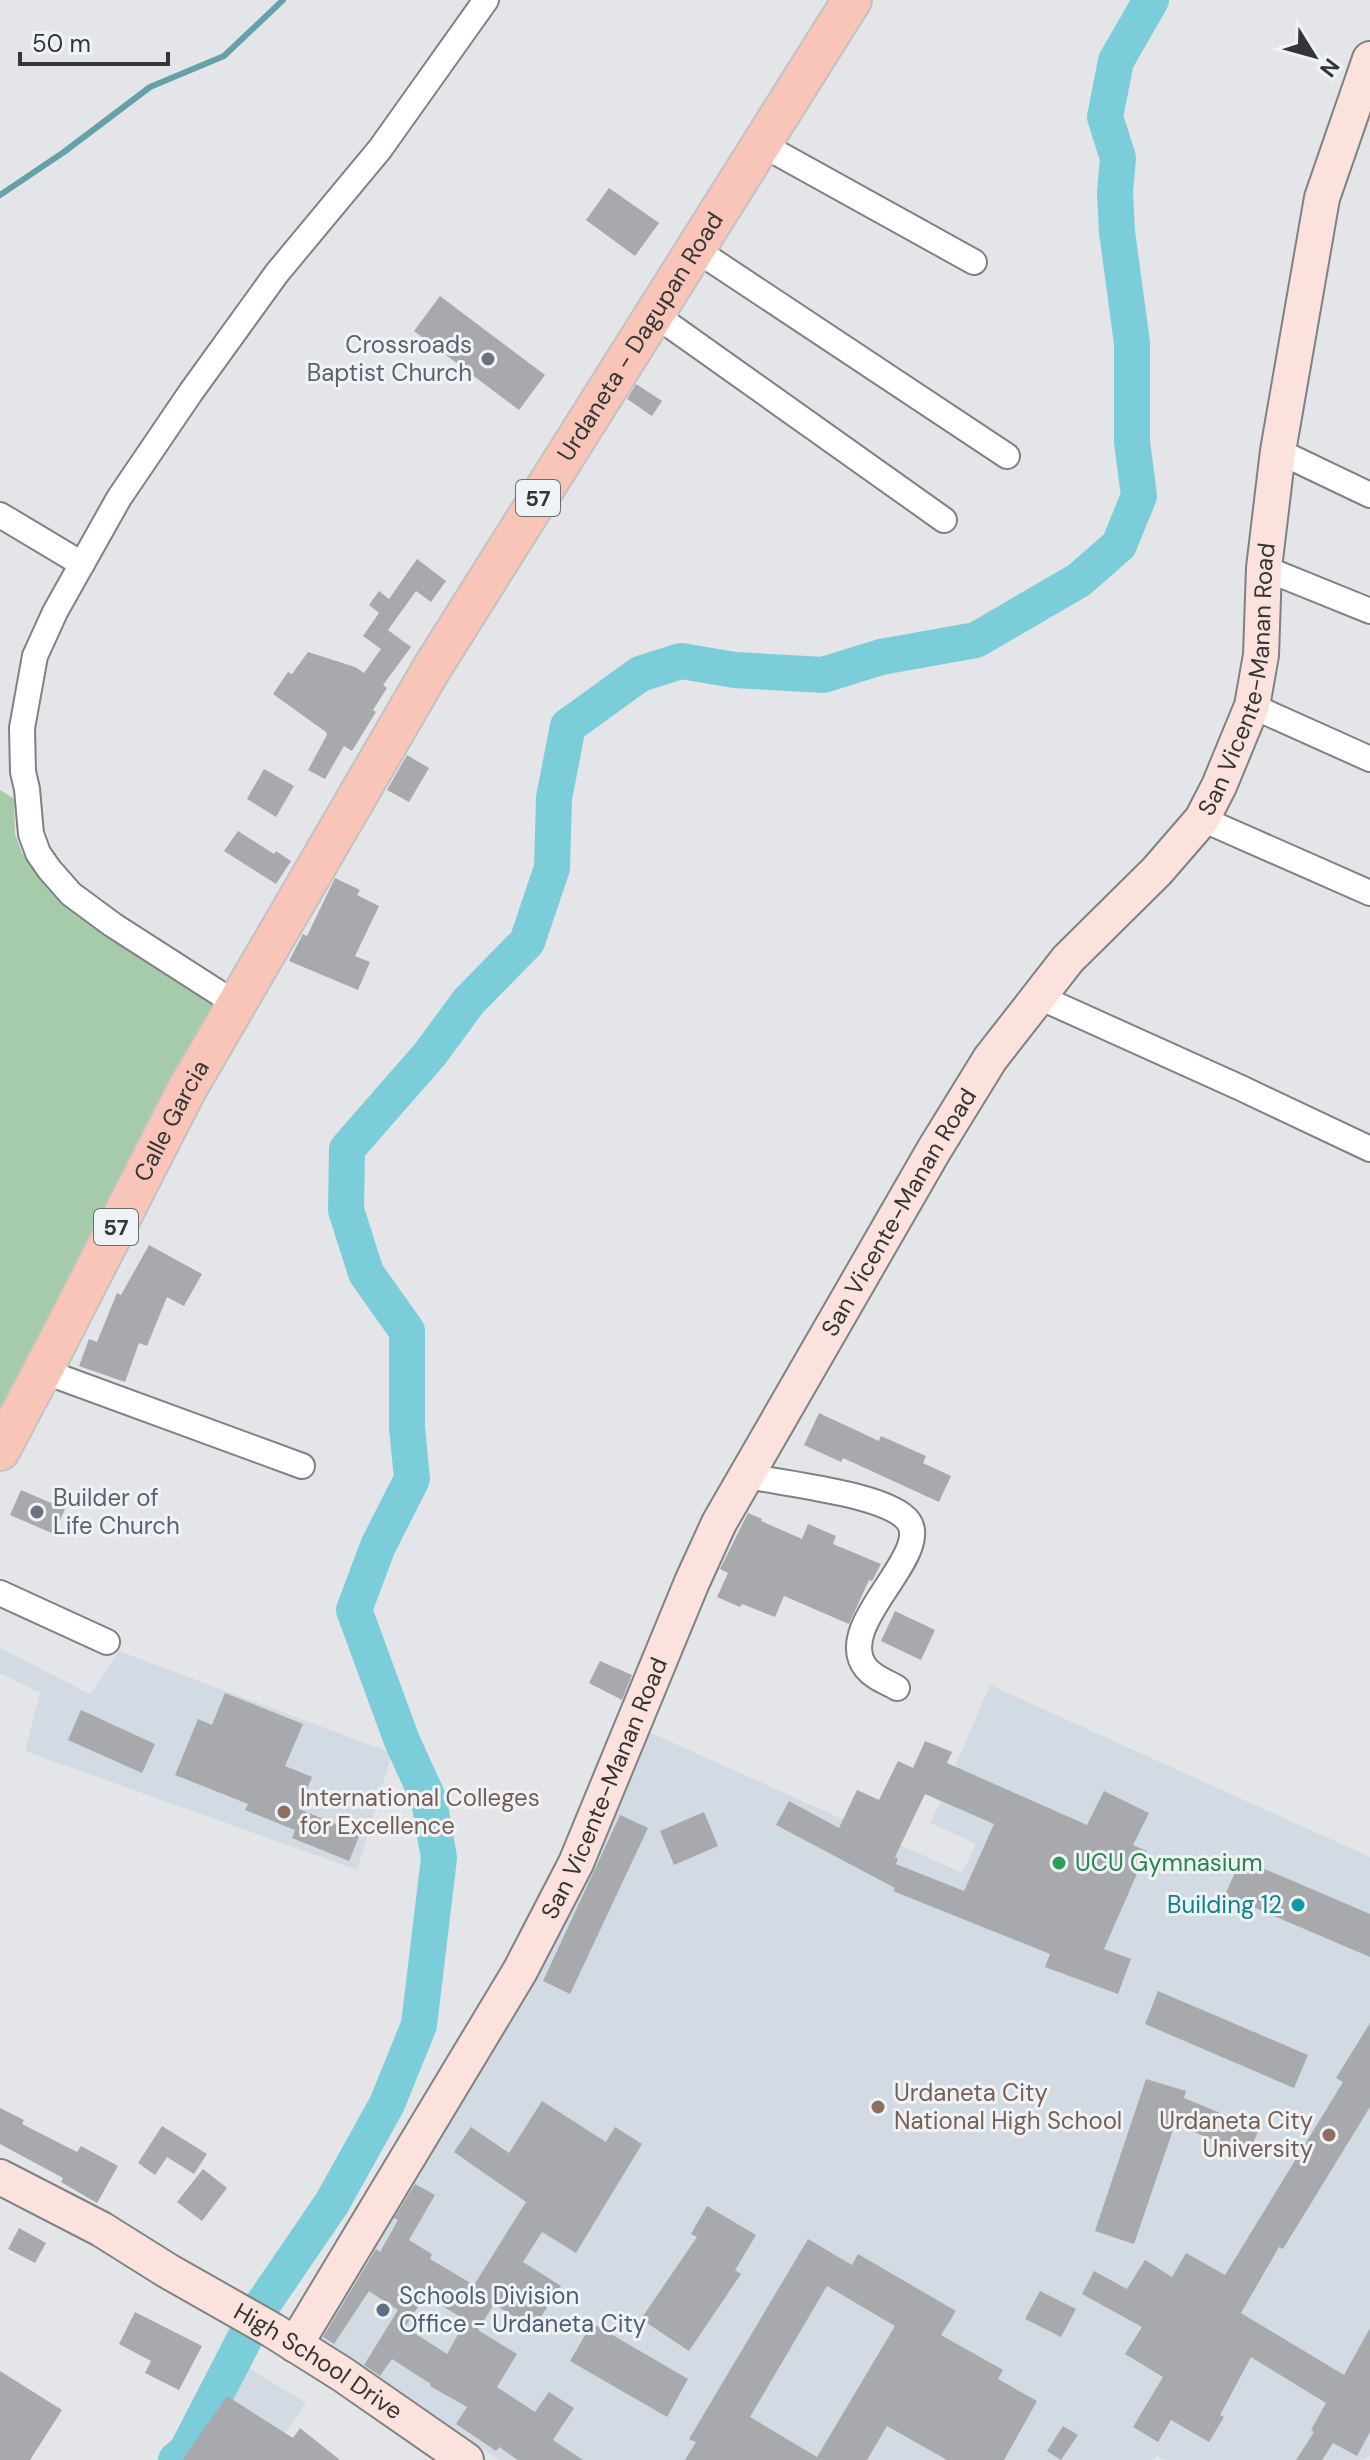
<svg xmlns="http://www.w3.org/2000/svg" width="1370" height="2460" font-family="'DM Sans',sans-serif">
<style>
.built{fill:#d2dbe3}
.green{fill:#a6cbaa}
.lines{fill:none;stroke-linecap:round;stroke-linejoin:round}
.stream{stroke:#66a0a8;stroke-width:6}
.river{stroke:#7bced9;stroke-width:36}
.building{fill:#a7a9ac;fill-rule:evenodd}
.street-casing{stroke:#7f8184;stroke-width:28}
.secondary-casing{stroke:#7f8184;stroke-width:38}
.primary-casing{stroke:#c2c2c3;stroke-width:42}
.street{stroke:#fff;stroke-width:24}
.secondary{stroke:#fce2dc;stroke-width:34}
.primary{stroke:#f9c5b9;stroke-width:38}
.worship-dot{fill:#6b7280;stroke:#f0f3f5;stroke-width:3}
.education-dot{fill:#8d6e63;stroke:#f0f3f5;stroke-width:3}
.leisure-dot{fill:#2e9e5b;stroke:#f0f3f5;stroke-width:3}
.culture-dot{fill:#0f9aa8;stroke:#f0f3f5;stroke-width:3}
.service-dot{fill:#5c6f8a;stroke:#f0f3f5;stroke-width:3}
.labels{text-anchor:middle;stroke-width:6;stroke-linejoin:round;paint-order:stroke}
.shield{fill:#f0f3f5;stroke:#6c6e6f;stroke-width:2}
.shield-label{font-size:22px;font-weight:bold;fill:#343536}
.street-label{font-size:24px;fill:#343536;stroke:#f0f3f5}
.worship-label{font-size:24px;fill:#5b616d;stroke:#f0f3f5;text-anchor:end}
.education-label{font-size:24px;fill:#785e54;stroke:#f0f3f5;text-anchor:start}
.leisure-label{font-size:24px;fill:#27864d;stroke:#f0f3f5;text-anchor:start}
.culture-label{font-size:24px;fill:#0d838f;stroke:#f0f3f5;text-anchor:end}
.service-label{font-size:24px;fill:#4e5e75;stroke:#f0f3f5;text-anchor:start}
</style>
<rect width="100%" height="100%" fill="#e3e5e8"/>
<g class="built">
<polygon points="0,1648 90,1694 119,1651 392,1753 357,1870 25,1751 40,1693 0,1673"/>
<polygon points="990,1685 1370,1857 1370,2456 1361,2460 1165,2460 1157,2456 1152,2460 500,2460 306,2336 647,1731 962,1873 976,1844 931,1823"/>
<polygon points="241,2363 306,2403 266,2460 178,2460"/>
</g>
<polygon class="green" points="0,790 14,799 15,834 22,853 58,900 198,985 210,996 215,1006 0,1418"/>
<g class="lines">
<polyline class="stream" points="0,195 64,152 150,87 224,56 283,0"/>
<polyline class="river" points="176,2460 186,2452 261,2307 332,2203 387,2104 419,2025 439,1858 429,1800 402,1741 354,1610 378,1546 412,1479 407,1427 407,1331 366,1273 346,1210 347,1149 430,1054 469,1001 527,942 552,868 554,798 568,726 640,674 681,661 735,670 823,675 881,657 976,640 1079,580 1119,545 1139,496 1132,442 1132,343 1117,232 1115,193 1118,158 1105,117 1116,61 1151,0"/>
</g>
<g class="building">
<polygon points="609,188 659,223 635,256 586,220"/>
<polygon points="440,296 545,375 519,410 414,331"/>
<polygon points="636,384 662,401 652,416 627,399"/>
<polygon points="417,559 446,581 431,602 416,591 388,630 411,647 383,685 387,688 373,710 376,712 352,751 344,746 325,779 308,770 327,735 326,732 273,694 288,672 292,674 308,652 355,667 364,673 381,649 363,636 379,613 369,605 379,591 389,599"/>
<polygon points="407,755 429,768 409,802 387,790"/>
<polygon points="264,769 294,786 276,817 247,799"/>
<polygon points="238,831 274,854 276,851 291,861 276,884 224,851"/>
<polygon points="335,878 360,890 357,895 379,906 355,956 370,962 358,990 289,961 303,934 307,936"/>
<polygon points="149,1245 202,1274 184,1306 167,1297 147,1346 139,1343 125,1382 79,1366 89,1339 97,1342 117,1293 121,1295"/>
<polygon points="819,1413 879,1441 881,1436 926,1456 923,1463 951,1476 939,1502 843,1458 841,1462 804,1445"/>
<polygon points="21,1490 65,1509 54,1534 10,1515"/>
<polygon points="748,1513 762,1519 761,1521 802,1539 808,1524 836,1536 833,1544 881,1564 872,1581 869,1580 849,1624 784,1596 775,1617 742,1604 740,1607 717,1597 728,1573 720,1569"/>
<polygon points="895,1611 935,1630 921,1660 881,1641"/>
<polygon points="600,1661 632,1675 622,1700 589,1683"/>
<polygon points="225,1693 303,1724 285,1766 312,1777 299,1809 360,1834 349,1861 292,1838 295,1830 245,1810 248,1804 175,1775 198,1719 212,1725"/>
<polygon points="81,1710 155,1744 142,1773 68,1740"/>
<path d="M925,1741L952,1752L947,1763L1087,1825L1104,1791L1149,1813L1133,1845L1147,1851L1104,1949L1131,1959L1118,1994L1045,1967L1050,1954L893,1891L895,1888L776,1825L789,1801L839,1828L857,1790L879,1800L898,1761L913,1768ZM925,1794L994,1824L964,1891L896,1864L898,1859L895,1857Z"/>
<polygon points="704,1812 718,1846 674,1865 660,1831"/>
<polygon points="620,1815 648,1828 570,1994 543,1981"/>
<polygon points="1241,1859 1370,1914 1370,1957 1225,1895"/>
<polygon points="1158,1991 1308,2055 1294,2088 1145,2024"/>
<polygon points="1370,2023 1370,2107 1283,2249 1279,2247 1241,2313 1344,2375 1370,2328 1370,2432 1357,2456 1333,2443 1322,2460 1296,2460 1314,2432 1311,2430 1326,2403 1251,2357 1220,2415 1224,2417 1209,2442 1171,2420 1158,2442 1133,2427 1163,2377 1125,2354 1142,2327 1082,2294 1094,2271 1127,2289 1145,2260 1172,2277 1186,2253 1225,2275 1343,2082 1336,2078"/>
<polygon points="1146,2079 1186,2091 1184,2098 1259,2129 1248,2155 1175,2124 1134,2244 1095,2231"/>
<path d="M542,2101L606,2142L615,2127L642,2144L576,2253L542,2232L523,2262L561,2286L533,2329L494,2304L478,2330L517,2354L497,2387L535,2412L549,2392L574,2408L553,2440L583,2460H518L499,2447L496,2451L456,2424L467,2407L430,2386L431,2384L392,2359L380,2376L364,2365L398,2310L369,2291L334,2344L323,2337L376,2249L380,2252L398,2220L394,2218L415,2184L435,2195L409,2240L432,2254L430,2259L474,2285L526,2202L454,2152L471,2127L509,2153ZM425,2296L466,2320L447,2354L405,2327Z"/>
<polygon points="0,2108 24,2120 22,2124 77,2152 81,2146 118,2166 97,2203 61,2182 63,2178 0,2144"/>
<polygon points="162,2126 207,2154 194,2174 167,2157 155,2175 138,2163"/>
<polygon points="203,2169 227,2188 202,2221 177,2202"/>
<polygon points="707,2206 756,2235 735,2270 741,2274 689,2351 641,2319 697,2237 691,2234"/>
<polygon points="19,2228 46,2243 35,2263 8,2249"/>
<path d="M808,2239L852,2265L858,2254L956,2311L941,2335L1003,2370L998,2379L1037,2401L1004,2460H947L887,2426L867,2460H685L696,2442L689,2439ZM827,2286L895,2326L817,2457L750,2417Z"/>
<polygon points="1040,2291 1076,2309 1061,2337 1025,2319"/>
<polygon points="135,2312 202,2346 179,2390 145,2373 151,2361 119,2344"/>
<polygon points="592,2323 688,2379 667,2417 570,2361"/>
<polygon points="0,2371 62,2410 30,2460 0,2460"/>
<polygon points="227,2396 293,2438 300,2428 340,2460 182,2460"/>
<polygon points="1063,2426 1078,2435 1061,2460 1047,2451"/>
</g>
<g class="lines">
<defs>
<g id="street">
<polyline points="761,144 974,262"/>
<polyline points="695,249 1007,456"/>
<polyline points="654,314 944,520"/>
<polyline points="1278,451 1370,495"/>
<polyline points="0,515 82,564"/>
<polyline points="1264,568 1370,611"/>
<polyline points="1252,706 1370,759"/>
<polyline points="1202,819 1370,893"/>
<polyline points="1037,996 1241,1088 1370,1149"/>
<polyline points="236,1004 113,925 71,894 49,869 38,853 31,834 27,789 23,772 22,728 35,656 55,612 119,498 191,392 277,273 380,149 486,0"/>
<polyline points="43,1371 302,1466"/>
<path d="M748,1476C787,1484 872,1493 902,1515C946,1547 830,1623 866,1668C874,1678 887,1682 897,1688"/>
<polyline points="0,1593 107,1642"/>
</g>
<g id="secondary">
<path id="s1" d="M0,2177L101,2229L168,2271L272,2330L342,2374L466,2460"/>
<path id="s2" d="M295,2345L520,1971L576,1863L692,1582L719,1523L934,1150L990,1059L1068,959L1157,871L1202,819L1219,786L1252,706L1261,655L1264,568L1278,451L1322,198L1370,59"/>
</g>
<g id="primary">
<path id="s3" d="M0,1451L52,1353L186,1091L432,668L852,0"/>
</g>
</defs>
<use href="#street" class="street-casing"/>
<use href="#secondary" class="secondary-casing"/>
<use href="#primary" class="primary-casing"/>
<use href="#street" class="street"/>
<use href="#secondary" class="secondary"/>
<use href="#primary" class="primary"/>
</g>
<g class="worship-dot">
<circle cx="488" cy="359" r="8"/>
<circle cx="37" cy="1512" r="8"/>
</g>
<g class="education-dot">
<circle cx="284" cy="1812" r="8"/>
<circle cx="878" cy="2107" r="8"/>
<circle cx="1329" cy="2135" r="8"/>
</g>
<circle class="leisure-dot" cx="1059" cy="1863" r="8"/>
<circle class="culture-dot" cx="1298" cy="1905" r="8"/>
<circle class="service-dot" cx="383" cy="2310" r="8"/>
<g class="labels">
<g class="shield">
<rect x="516" y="480" width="44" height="36" rx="6"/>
<rect x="94" y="1209" width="44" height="36" rx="6"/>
</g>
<g class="shield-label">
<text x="538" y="506">57</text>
<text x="116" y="1235">57</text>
</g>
<g class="street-label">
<text dy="8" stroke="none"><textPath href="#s3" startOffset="1286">Urdaneta - Dagupan Road</textPath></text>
<text dy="8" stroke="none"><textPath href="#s2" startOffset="1932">San Vicente-Manan Road</textPath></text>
<text dy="8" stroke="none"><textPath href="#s3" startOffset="372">Calle Garcia</textPath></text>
<text dy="8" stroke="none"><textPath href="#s2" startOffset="1286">San Vicente-Manan Road</textPath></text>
<text dy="8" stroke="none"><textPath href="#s2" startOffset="638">San Vicente-Manan Road</textPath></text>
<text dy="8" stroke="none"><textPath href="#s1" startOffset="368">High School Drive</textPath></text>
</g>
<g class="worship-label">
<text x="472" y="353">Crossroads<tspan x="472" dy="28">Baptist Church</tspan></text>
<text x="53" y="1506" text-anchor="start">Builder of<tspan x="53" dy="28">Life Church</tspan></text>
</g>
<g class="education-label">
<text x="300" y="1806">International Colleges<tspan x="300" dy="28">for Excellence</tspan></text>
<text x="894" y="2101">Urdaneta City<tspan x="894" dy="28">National High School</tspan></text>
<text x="1313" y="2129" text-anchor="end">Urdaneta City<tspan x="1313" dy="28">University</tspan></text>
</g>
<g class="leisure-label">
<text x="1075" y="1871">UCU Gymnasium</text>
</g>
<g class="culture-label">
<text x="1282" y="1913">Building 12</text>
</g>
<g class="service-label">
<text x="399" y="2304">Schools Division<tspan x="399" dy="28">Office - Urdaneta City</tspan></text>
</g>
</g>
<g transform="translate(1314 56) rotate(127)" stroke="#f0f3f5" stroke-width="6" paint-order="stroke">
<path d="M0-6L14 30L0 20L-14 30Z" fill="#343536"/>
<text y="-12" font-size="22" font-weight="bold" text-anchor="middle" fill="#343536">N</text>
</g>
<path d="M20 52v12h148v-12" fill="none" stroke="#343536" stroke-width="4"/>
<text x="32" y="52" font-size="24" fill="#343536" stroke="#f0f3f5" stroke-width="6" paint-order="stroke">50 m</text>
</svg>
